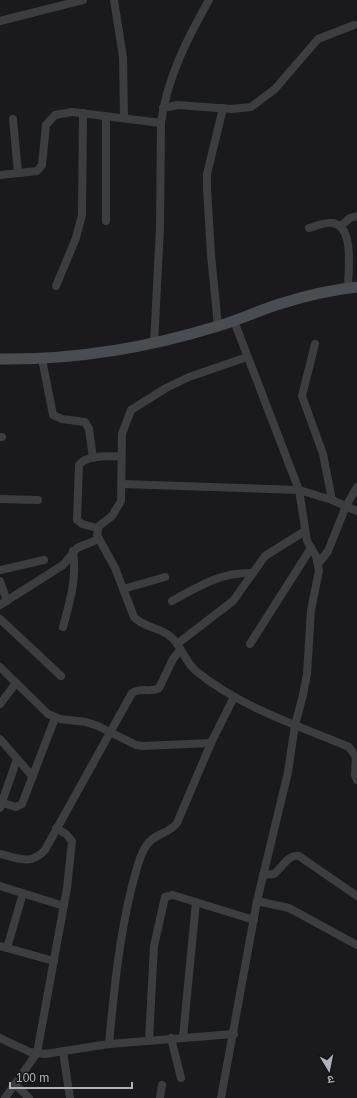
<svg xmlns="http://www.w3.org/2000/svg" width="357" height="1098" font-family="Arial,'Noto Sans Devanagari',sans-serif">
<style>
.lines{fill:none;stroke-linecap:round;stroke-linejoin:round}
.street{stroke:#3b3d41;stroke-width:8}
.secondary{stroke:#494c51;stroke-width:11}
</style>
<rect width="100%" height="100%" fill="#1a1a1c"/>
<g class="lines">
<g class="street">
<polyline points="114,0 123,57 124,118"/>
<polyline points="0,21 83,0"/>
<polyline points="163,108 178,105 232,109 251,107 275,89 318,39 354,25"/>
<polyline points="106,116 106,221"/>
<polyline points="13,119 18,173"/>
<polyline points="0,175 37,171 42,165 46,125 55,115 72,112 161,123"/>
<polyline points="341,226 350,218 357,216"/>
<path d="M309,228C316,226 325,222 333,223C355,227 348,272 348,288"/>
<polyline points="56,286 76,238 82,215 83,113"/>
<polyline points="218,326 211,255 207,188 207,174 223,108"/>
<path d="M154,344L160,228L161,123C167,78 187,39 209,0"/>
<polyline points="315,344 302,396 323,454 332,500"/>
<path d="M247,357L189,377L166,388L131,410L122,434L121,501L112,516L99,526L97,535L115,568L134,617C144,628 160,627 171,637C182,646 184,661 196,671C240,707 297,725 349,747L356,757L355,775L357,780"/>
<polyline points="42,359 53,415 62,419 85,422 89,429 93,458"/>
<polyline points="0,437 2,437"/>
<polyline points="122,484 299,490 332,500 357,511"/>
<polyline points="0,499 38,500"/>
<path d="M97,528L82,524L77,520L79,465C87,454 109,457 121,456"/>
<polyline points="319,563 328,551 346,506 357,487"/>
<polyline points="0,570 44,560"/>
<polyline points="0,581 7,601"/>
<polyline points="123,589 165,577"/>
<path d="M172,601C200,586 220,572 253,573"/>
<polyline points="0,605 63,565 77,548 99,539"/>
<polyline points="0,619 61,676"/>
<path d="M63,627C70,601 77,579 73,551"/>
<polyline points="177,644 233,601 265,556 305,531"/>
<polyline points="250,644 311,548"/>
<polyline points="0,667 48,714 60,719 86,722 98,726 136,745 142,746 211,743"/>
<polyline points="0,704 16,683"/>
<polyline points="0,739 33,777"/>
<polyline points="0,802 16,807 22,804 55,718"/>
<polyline points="0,808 17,759"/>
<path d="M0,854C18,858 30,866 45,850L132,693C141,687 151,693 159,688L173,659L180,650"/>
<path d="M263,875L274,874C282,868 288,854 299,856L357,896"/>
<polyline points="0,886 64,906"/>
<polyline points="257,901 289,908 357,945"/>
<polyline points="0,946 54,961"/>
<polyline points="7,948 23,893"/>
<polyline points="183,1037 196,902"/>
<polyline points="0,1038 30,1052 45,1054 109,1044 234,1034"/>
<polyline points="171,1038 181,1078"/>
<polyline points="149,1040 154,946 165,897 173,895 254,920"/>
<path d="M109,1044C114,991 119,938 132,886C136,873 138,858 146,846C153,834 169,834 177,823L211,743L234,697"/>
<polyline points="63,1052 70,1098"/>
<polyline points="15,1084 29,1098"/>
<polyline points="5,1098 37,1053 67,888 72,841 66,834 56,828"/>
<polyline points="160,1098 162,1085"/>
<polyline points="221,1098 257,901 288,772 295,725 303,695 307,674 311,610 319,571 316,556 307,541 299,490 234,321"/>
</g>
<path class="secondary" d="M0,359C74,360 147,348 218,326C240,320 261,309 283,303C308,295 332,290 357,287"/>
</g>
<g transform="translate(329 1070) rotate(170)" stroke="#151517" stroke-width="3" paint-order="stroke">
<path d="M0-3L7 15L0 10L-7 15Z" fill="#adb3bb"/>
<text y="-6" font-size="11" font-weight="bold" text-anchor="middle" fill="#adb3bb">उ</text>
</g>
<path d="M10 1082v6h122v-6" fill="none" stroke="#adb3bb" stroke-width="2"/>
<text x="16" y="1082" font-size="12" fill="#adb3bb" stroke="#151517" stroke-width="3" paint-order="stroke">100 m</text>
</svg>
